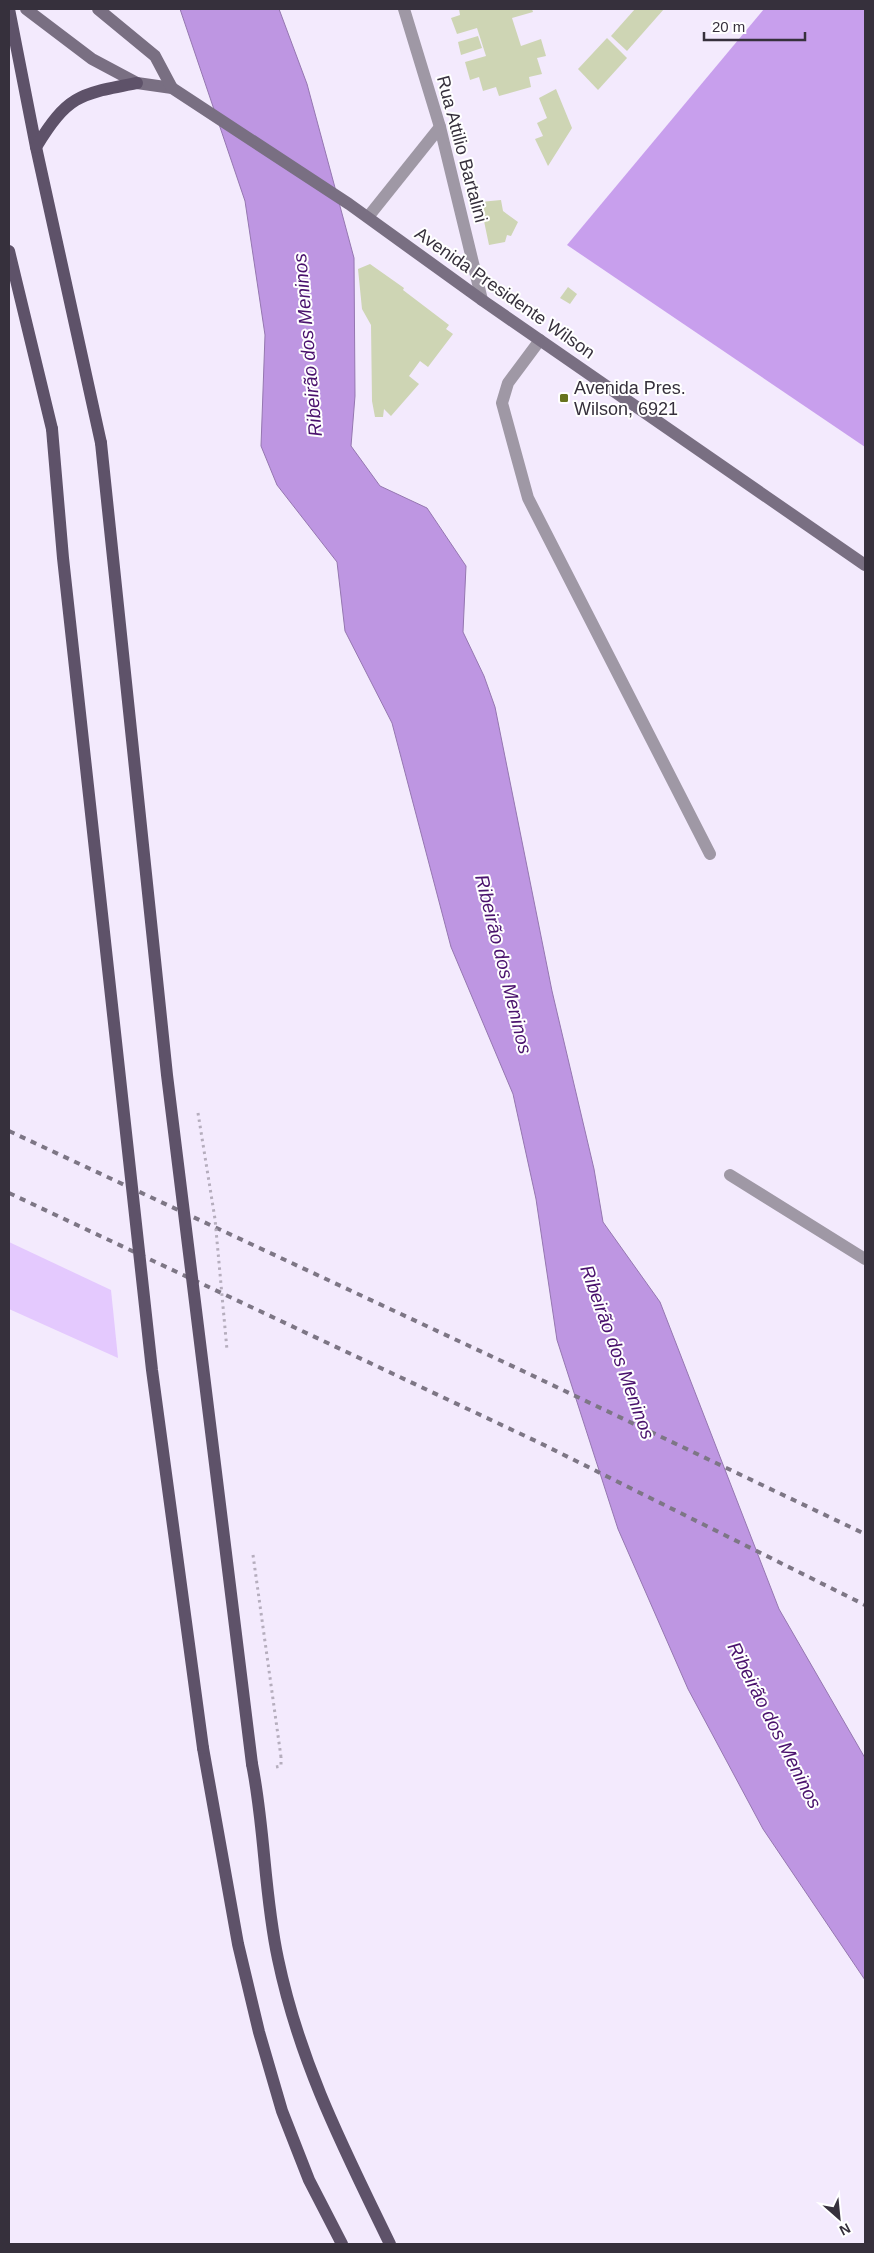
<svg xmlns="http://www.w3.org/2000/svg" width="874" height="2253" font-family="Helvetica,sans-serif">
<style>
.green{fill:#e4c9fe}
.forest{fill:#c89fed}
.water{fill:#be96e2;stroke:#9577b0}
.building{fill:#ced5b4}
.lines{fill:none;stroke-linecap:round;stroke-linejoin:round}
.path{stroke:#b5adbd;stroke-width:3;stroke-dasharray:2.5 4;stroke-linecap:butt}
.lane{stroke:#9f98a5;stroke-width:12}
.street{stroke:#9f98a5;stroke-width:12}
.secondary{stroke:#796f82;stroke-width:12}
.primary{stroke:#5e5269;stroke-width:12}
.rail{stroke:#7d7685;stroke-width:4;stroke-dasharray:6 6;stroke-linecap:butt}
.path-bridge{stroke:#b5adbd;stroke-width:3;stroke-dasharray:2.5 4;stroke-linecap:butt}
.primary-bridge{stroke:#5e5269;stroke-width:12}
.poi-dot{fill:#67731e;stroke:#fff;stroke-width:2}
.labels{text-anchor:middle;stroke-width:4;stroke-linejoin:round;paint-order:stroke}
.street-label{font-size:18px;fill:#36303c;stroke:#fff}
.poi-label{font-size:18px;fill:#36303c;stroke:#fff;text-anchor:start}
.water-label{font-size:19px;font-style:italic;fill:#4a126d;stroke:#fff}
</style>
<rect width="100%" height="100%" fill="#f3eafd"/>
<polygon class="green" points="9,1242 111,1290 118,1358 9,1309"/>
<polygon class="forest" points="764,9 865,9 865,447 567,245"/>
<polygon class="water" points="180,9 279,9 307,84 354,258 355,396 351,446 380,486 427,508 466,566 463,632 484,676 495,707 552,991 594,1169 603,1222 660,1302 779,1609 865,1758 865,1980 763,1829 688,1689 618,1529 557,1340 536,1199 513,1094 451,947 392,723 345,631 337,562 277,485 261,446 265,335 245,201"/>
<g class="building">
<polygon points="459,9 532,9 533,12 512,18 521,46 541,39 546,56 537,58 542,74 529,77 531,87 499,96 496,87 483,91 479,77 470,80 465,62 486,56 477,28 457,34 451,18 460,15"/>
<polygon points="635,9 664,9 627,51 611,36"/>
<polygon points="478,36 482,48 461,55 458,42"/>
<polygon points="607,38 627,58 598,90 578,69"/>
<polygon points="556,89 572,128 548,166 535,139 543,136 537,123 547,118 539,98"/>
<polygon points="501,200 503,211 518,222 511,236 507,235 505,242 489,245 480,202"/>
<polygon points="370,264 404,288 403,290 449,325 446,329 453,334 428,367 420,361 409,376 419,384 391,416 384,409 383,417 375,417 372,401 371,325 362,309 358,269"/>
<polygon points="568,287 577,294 570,304 560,298"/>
</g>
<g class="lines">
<polyline class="path" points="276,1767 281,1766 281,1757"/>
<g class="lane">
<polyline points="540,340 508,383 502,403 528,498 710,854"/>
<polyline points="730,1175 865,1259"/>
</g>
<g class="street">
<polyline points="404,9 440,127 482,300"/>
<polyline points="368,217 440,127"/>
</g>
<g class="secondary">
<polyline points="26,9 92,59 137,83 172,88 349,204 482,300 865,565"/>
<polyline points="98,9 155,56 172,88"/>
</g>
<g class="primary">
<polyline points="9,9 36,147 101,443"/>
<path d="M36,147C68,95 79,94 137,83"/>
<polyline points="9,251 52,429"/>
<polyline points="203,1748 238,1944 259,2032 282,2111 309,2180 342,2244"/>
<path d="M252,1764C265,1828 264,1895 278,1959C300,2064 344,2149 390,2244"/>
</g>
<g class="rail">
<polyline points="9,1131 525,1372 865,1534"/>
<polyline points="9,1193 540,1443 865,1605"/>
</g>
<g class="path-bridge">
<polyline points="198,1113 215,1219 227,1350"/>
<polyline points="253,1555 281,1757"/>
</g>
<g class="primary-bridge">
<polyline points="52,429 63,558 152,1370 203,1748"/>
<polyline points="101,443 167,1075 252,1764"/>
</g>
</g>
<rect class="poi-dot" x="559" y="393" width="10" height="10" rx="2.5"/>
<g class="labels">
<g class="street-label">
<text transform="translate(462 149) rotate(75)" y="6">Rua Attilio Bartalini</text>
<text transform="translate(505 293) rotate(35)" y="6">Avenida Presidente Wilson</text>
</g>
<g class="poi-label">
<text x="574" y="394">Avenida Pres.<tspan x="574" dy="21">Wilson, 6921</tspan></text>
</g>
<g class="water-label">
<text transform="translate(307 345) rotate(-95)" y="7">Ribeirão dos Meninos</text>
<text transform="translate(504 964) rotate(76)" y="7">Ribeirão dos Meninos</text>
<text transform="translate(618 1352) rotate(70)" y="7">Ribeirão dos Meninos</text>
<text transform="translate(775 1725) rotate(63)" y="7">Ribeirão dos Meninos</text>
</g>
</g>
<rect width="874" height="2253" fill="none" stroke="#36303c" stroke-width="20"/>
<g transform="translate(839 2218) rotate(153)" stroke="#ffffff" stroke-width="4" paint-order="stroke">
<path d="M0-4L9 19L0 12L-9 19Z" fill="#36303c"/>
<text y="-8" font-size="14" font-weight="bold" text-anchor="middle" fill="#36303c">N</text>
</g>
<path d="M704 32v8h101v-8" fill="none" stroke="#36303c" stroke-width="2.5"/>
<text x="712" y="32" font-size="15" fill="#36303c" stroke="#ffffff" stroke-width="4" paint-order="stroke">20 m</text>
</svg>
